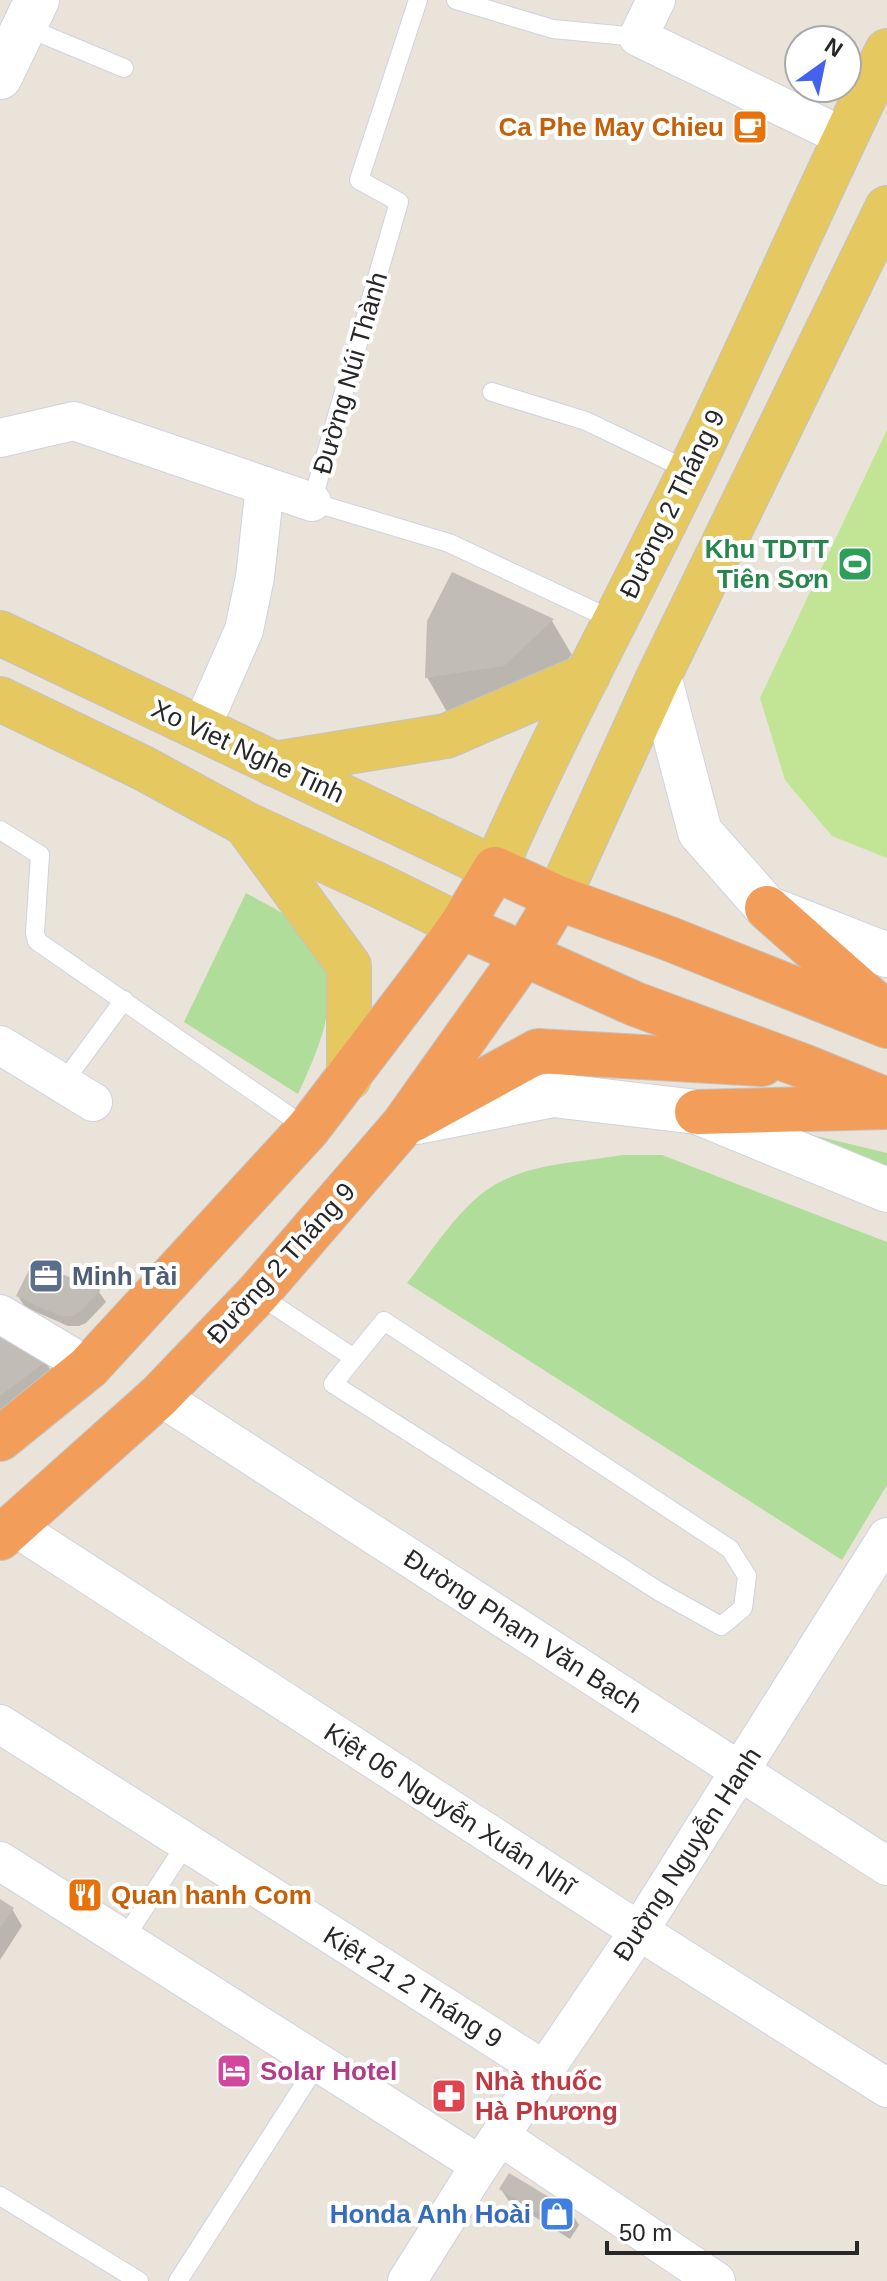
<svg xmlns="http://www.w3.org/2000/svg" width="887" height="2281" font-family="Arial,sans-serif">
<style>
.green{fill:#b0dd99}
.pitch{fill:#c2e495}
.shadow{fill:#0003}
.building{fill:#c1bcb6}
.lines{fill:none;stroke-linecap:round;stroke-linejoin:round}
.lane-casing{stroke:#cfd2e0;stroke-width:20}
.street-casing{stroke:#cfd2e0;stroke-width:40}
.secondary-casing{stroke:#cfd2e0;stroke-width:46}
.primary-casing{stroke:#c3c3c3;stroke-width:46}
.highway-casing{stroke:#c3c3c3;stroke-width:46}
.lane{stroke:#fff;stroke-width:18}
.street{stroke:#fff;stroke-width:38}
.secondary{stroke:#fff;stroke-width:44}
.primary{stroke:#e6c861;stroke-width:44}
.highway{stroke:#f39d5b;stroke-width:44}
.labels{text-anchor:middle;stroke-width:8;stroke-linejoin:round;paint-order:stroke}
.food-label{font-size:26px;font-weight:bold;fill:#c56008;stroke:#fff;text-anchor:end}
.street-label{font-size:26px;fill:#272727;stroke:#fff}
.leisure-label{font-size:26px;font-weight:bold;fill:#27864d;stroke:#fff;text-anchor:end}
.service-label{font-size:26px;font-weight:bold;fill:#4e5e75;stroke:#fff;text-anchor:start}
.hotel-label{font-size:26px;font-weight:bold;fill:#b23c85;stroke:#fff;text-anchor:start}
.health-label{font-size:26px;font-weight:bold;fill:#be3a42;stroke:#fff;text-anchor:start}
.shop-label{font-size:26px;font-weight:bold;fill:#366cbe;stroke:#fff;text-anchor:end}
</style>
<rect width="100%" height="100%" fill="#e9e3da"/>
<g class="green">
<path d="M246,893C263,903 286,913 300,926C352,977 323,1039 298,1094L184,1022Z"/>
<polygon points="787,1129 887,1153 887,1171"/>
<path d="M622,1155H662L887,1242V1485L842,1560L407,1283C433,1250 463,1200 500,1182C536,1163 582,1162 622,1155Z"/>
</g>
<polygon class="pitch" points="887,430 887,858 832,836 785,780 760,698"/>
<g class="shadow">
<polygon points="452,575 552,621 572,655 524,700 447,712 427,677"/>
<polygon points="99,1292 106,1302 86,1323 79,1326 68,1326 25,1307 18,1296"/>
<polygon points="0,1331 46,1362 52,1373 0,1410"/>
<polygon points="0,1901 12,1909 22,1926 0,1960"/>
<polygon points="501,2189 572,2214 579,2225 570,2239 508,2200"/>
</g>
<g class="building">
<polygon points="452,572 554,619 504,666 425,678 427,621"/>
<polygon points="33,1262 101,1290 80,1312 72,1316 60,1316 16,1296"/>
<polygon points="0,1329 47,1361 0,1396"/>
<polygon points="0,1899 14,1908 0,1929"/>
<polygon points="509,2173 574,2212 564,2229 499,2189"/>
</g>
<g class="lines">
<defs>
<g id="lane">
<polyline points="418,0 359,180 399,202 312,502 449,543 615,621"/>
<polyline points="456,0 553,29 638,37"/>
<polyline points="23,26 124,68"/>
<polyline points="492,392 586,421 690,471"/>
<polyline points="0,830 40,855 35,933 37,941 308,1129"/>
<polyline points="63,1083 124,1000"/>
<polyline points="257,1294 354,1358 384,1321 730,1549 747,1576 743,1608 721,1626 660,1592 333,1384 354,1358"/>
<polyline points="124,1939 186,1844"/>
<polyline points="0,2196 139,2281"/>
<polyline points="178,2281 318,2063"/>
</g>
<g id="street">
<polyline points="656,0 638,37 844,137"/>
<polyline points="0,438 74,421 312,502"/>
<polyline points="200,730 244,630 255,577 265,486"/>
<polyline points="0,1045 93,1102"/>
<polyline points="0,1314 89,1367"/>
<polyline points="159,1396 887,1866"/>
<polyline points="15,1527 639,1931 887,2088"/>
<polyline points="0,1724 544,2070"/>
<polyline points="0,1861 480,2165"/>
<polyline points="500,2136 716,2281"/>
<polyline points="407,2281 480,2165 639,1931 887,1537"/>
</g>
<g id="secondary">
<polyline points="0,77 37,0"/>
<polyline points="659,676 700,832 767,908 887,955"/>
<polyline points="417,1122 553,1095 697,1112 887,1190"/>
</g>
<g id="primary">
<path d="M0,633L495,869C554,734 625,605 689,473C757,333 818,190 887,51"/>
<polyline points="0,699 143,768 246,824 380,886 461,926"/>
<polyline points="274,764 446,736 588,675"/>
<polyline points="247,826 349,966 349,1078"/>
<polyline points="558,898 659,676 887,208"/>
</g>
<g id="highway">
<polyline points="767,908 887,1014"/>
<polyline points="461,926 635,1004 806,1067 887,1100"/>
<polyline points="697,1112 886,1107"/>
<polyline points="412,1120 538,1051 762,1064"/>
<polyline points="0,1439 89,1367 308,1129 426,974 461,926 495,869 558,898 670,939 887,1026"/>
<polyline points="0,1538 159,1396 257,1294 403,1125 524,955 558,898"/>
</g>
</defs>
<use href="#lane" class="lane-casing"/>
<use href="#street" class="street-casing"/>
<use href="#secondary" class="secondary-casing"/>
<use href="#primary" class="primary-casing"/>
<use href="#highway" class="highway-casing"/>
<use href="#lane" class="lane"/>
<use href="#street" class="street"/>
<use href="#secondary" class="secondary"/>
<use href="#primary" class="primary"/>
<use href="#highway" class="highway"/>
</g>
<defs>
<symbol id="cafe-square" viewBox="-11 -11 22 22"><rect x="-9" y="-9" width="18" height="18" rx="4" fill="#e8710a" stroke="#fff"/><path d="M-5.5-4.5H6V0H3Q3 3.5 0 3.5H-2.5Q-5.5 3.5-5.5 0ZM3-3.2v2h1.7v-2ZM-6 4.5H4V6H-6Z" fill="#fff"/></symbol>
<symbol id="stadium-square" viewBox="-11 -11 22 22"><rect x="-9" y="-9" width="18" height="18" rx="4" fill="#2e9e5b" stroke="#fff"/><path d="M0-5a6.5 5 0 1 0 0 10a6.5 5 0 1 0 0-10ZM-3.5-1.8h7v3.6h-7Z" fill="#fff"/></symbol>
<symbol id="office-square" viewBox="-11 -11 22 22"><rect x="-9" y="-9" width="18" height="18" rx="4" fill="#5c6f8a" stroke="#fff"/><path d="M-6-3h4V-5.5h4V-3h4V5H-6ZM-1-4.5V-3h2v-1.5ZM-6 0V1H6V0Z" fill="#fff"/></symbol>
<symbol id="restaurant-square" viewBox="-11 -11 22 22"><rect x="-9" y="-9" width="18" height="18" rx="4" fill="#e8710a" stroke="#fff"/><path d="M-5-6h1v4h1v-4h1v4h1v-4h1v5L-1.5 .5V6h-2V.5L-5-1ZM5-6V6H3V1.5H1.5Q1.5-4 5-6Z" fill="#fff"/></symbol>
<symbol id="hotel-square" viewBox="-11 -11 22 22"><rect x="-9" y="-9" width="18" height="18" rx="4" fill="#d1479c" stroke="#fff"/><path d="M-6-4.5h1.5V1H6V5H4.5V3h-9V5H-6ZM-4 0a1.8 1.8 0 1 1 3.6 0ZM.5 0V-2.5h3Q6-2.5 6 0Z" fill="#fff"/></symbol>
<symbol id="pharmacy-square" viewBox="-11 -11 22 22"><rect x="-9" y="-9" width="18" height="18" rx="4" fill="#e0444e" stroke="#fff"/><path d="M-2-6h4v4h4v4h-4v4h-4v-4h-4v-4h4Z" fill="#fff"/></symbol>
<symbol id="shop-square" viewBox="-11 -11 22 22"><rect x="-9" y="-9" width="18" height="18" rx="4" fill="#3f7fe0" stroke="#fff"/><path d="M-5-2.5h2.3a2.7 3.5 0 0 1 5.4 0H5L5.5 6h-11ZM-1.5-2.5h3a1.5 2.3 0 0 0-3 0Z" fill="#fff"/></symbol>
</defs>
<g fill-rule="evenodd">
<use href="#cafe-square" x="730" y="107" width="40" height="40"/>
<use href="#stadium-square" x="835" y="544" width="40" height="40"/>
<use href="#office-square" x="26" y="1256" width="40" height="40"/>
<use href="#restaurant-square" x="65" y="1875" width="40" height="40"/>
<use href="#hotel-square" x="214" y="2051" width="40" height="40"/>
<use href="#pharmacy-square" x="429" y="2076" width="40" height="40"/>
<use href="#shop-square" x="537" y="2194" width="40" height="40"/>
</g>
<g class="labels">
<g class="food-label">
<text x="724" y="136">Ca Phe May Chieu</text>
<text x="111" y="1904" text-anchor="start">Quan hanh Com</text>
</g>
<g class="street-label">
<text transform="translate(350 373) rotate(-74)" y="9">Đường Núi Thành</text>
<text transform="translate(672 504) rotate(-64)" y="9">Đường 2 Tháng 9</text>
<text transform="translate(248 751) rotate(25)" y="9">Xo Viet Nghe Tinh</text>
<text transform="translate(281 1263) rotate(-48)" y="9">Đường 2 Tháng 9</text>
<text transform="translate(523 1631) rotate(33)" y="9">Đường Phạm Văn Bạch</text>
<text transform="translate(450 1809) rotate(33)" y="9">Kiệt 06 Nguyễn Xuân Nhĩ</text>
<text transform="translate(687 1854) rotate(-57)" y="9">Đường Nguyễn Hanh</text>
<text transform="translate(413 1987) rotate(32)" y="9">Kiệt 21 2 Tháng 9</text>
</g>
<g class="leisure-label">
<text x="829" y="558">Khu TDTT<tspan x="829" dy="30">Tiên Sơn</tspan></text>
</g>
<g class="service-label">
<text x="72" y="1285">Minh Tài</text>
</g>
<g class="hotel-label">
<text x="260" y="2080">Solar Hotel</text>
</g>
<g class="health-label">
<text x="475" y="2090">Nhà thuốc<tspan x="475" dy="30">Hà Phương</tspan></text>
</g>
<g class="shop-label">
<text x="531" y="2223">Honda Anh Hoài</text>
</g>
</g>
<g transform="translate(823 64) rotate(33)"><circle r="38" fill="#ffffff" stroke="#a9a9a9" stroke-width="2"/>
<path d="M0-6L14 30L0 20L-14 30Z" fill="#4362ed"/>
<text y="-12" font-size="22" font-weight="bold" text-anchor="middle" fill="#272727">N</text>
</g>
<path d="M607 2241v12h250v-12" fill="none" stroke="#272727" stroke-width="4"/>
<text x="619" y="2241" font-size="24" fill="#272727" stroke="#ffffff" stroke-width="6" paint-order="stroke">50 m</text>
</svg>
